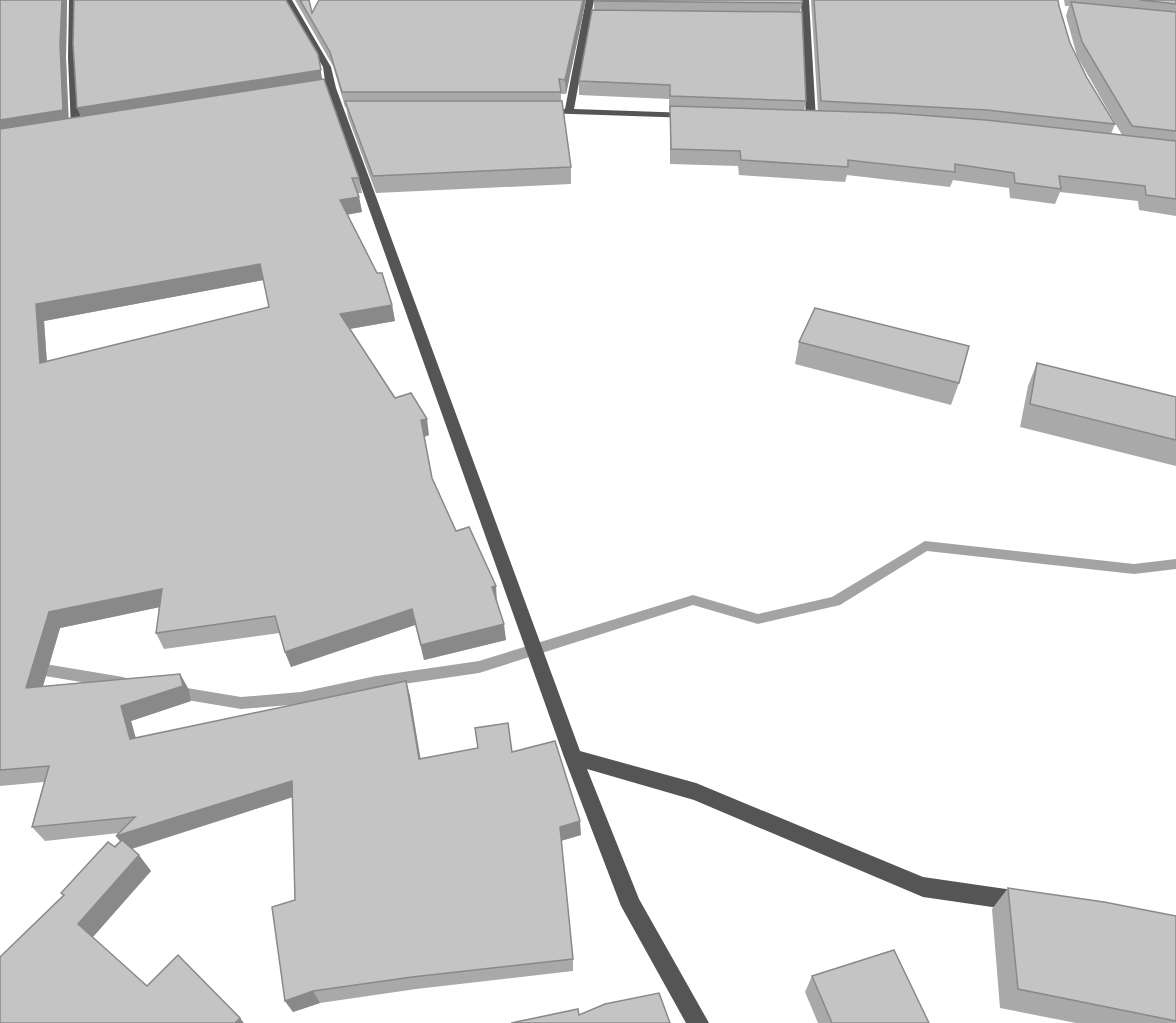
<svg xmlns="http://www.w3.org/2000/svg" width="1176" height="1023" font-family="'PT Sans Narrow',sans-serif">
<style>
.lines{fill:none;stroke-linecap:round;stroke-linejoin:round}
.stream{fill:#a3a3a3;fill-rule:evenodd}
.minor{fill:#555;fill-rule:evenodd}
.wall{fill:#a9a9a9;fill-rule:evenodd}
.shaded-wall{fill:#898989}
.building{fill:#c4c4c4;stroke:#898989;stroke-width:1.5;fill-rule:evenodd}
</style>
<rect width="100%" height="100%" fill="#fff"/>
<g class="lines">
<g class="stream">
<polygon points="925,541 1134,564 1176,559 1176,569 1134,574 927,551 840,605 758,624 693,605 479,673 376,688 301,704 241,709 175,698 170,696 168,692 170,688 175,686 241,697 301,692 376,676 479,661 693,595 758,614 832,597"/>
<polygon points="33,662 123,677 128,679 130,683 128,687 123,689 33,674 28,672 26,668 28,664"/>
</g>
<g class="minor">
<polygon points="69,0 77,0 76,58 81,128 76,131 71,128 68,58"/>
<polygon points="284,0 292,0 331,67 336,88 580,751 696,783 923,877 1019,891 1026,894 1029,901 1026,908 1019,911 923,897 694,800 587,769 639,899 709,1023 686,1023 621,906 564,757 326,88 323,67"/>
<polygon points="586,0 594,0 574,109 689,113 694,116 692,118 542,113 540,111 545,108 565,109"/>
<polygon points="801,0 809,0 816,120 811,123 806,120"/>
</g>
</g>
<g class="wall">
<path d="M0,0H67L66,58L68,119L323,79L359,178L362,193H358L362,212L347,215L392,305L395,321L350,329L395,398L429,435L424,437L432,478L456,531L497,602L506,640L424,660L415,625L291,667L285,652L280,633L164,649L156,633L159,607L60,628L43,686L180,674L189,690L191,701L131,721L136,738L406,681L410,696L420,759L512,752L581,835L561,841L573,959V971L416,989L320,1003L293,1012L285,1001L295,900L293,797L132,849L151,871L92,938L147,986L240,1018L0,1023L64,896L61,893L120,841L116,836L119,833L45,841L32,827L44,782L0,786ZM263,280L269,307L47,362L44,321Z"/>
<polygon points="295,0 309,0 312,13 586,0 566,94 561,94 561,101 571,167 571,184 376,193 348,117 346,107 345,107 333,66"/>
<polygon points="594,0 802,3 800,12 806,101 804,111 818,111 811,0 1058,0 1059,6 1070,43 1087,78 1115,124 1111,134 1122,135 1077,56 1066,16 1069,6 1065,6 1064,0 1176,0 1176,216 1139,210 1138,201 1060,192 1055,204 1010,198 1009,188 953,180 950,187 847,175 845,182 739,175 738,166 670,164 670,110 669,110 669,99 579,95 579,81 594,10"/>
<polygon points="799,342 959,383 951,405 795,364"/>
<polygon points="1037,363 1176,397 1176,466 1020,427 1028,386"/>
<polygon points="1008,888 1176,916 1176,1023 1076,1023 1000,1008 992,909"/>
<polygon points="812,976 929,1023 818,1023 805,992"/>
</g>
<g class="shaded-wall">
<polygon points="62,0 67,0 66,58 69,125 0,136 0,120 60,44"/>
<polygon points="583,0 586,0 566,94 565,80"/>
<polygon points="318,54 323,84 83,122 77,108"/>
<polygon points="359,197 362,212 343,215 340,200"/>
<polygon points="260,264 264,280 44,321 48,380 40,363 36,304"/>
<polygon points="392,305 395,321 343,330 340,314"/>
<polygon points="427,419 429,435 424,437 421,420"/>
<polygon points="496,586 497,602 494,603 492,587"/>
<polygon points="162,589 170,605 60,628 38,703 26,688 49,612"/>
<polygon points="412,609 415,625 291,667 285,652"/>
<polygon points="504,624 506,640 424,660 421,645"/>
<polygon points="180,674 189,690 191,701 131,721 140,754 130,739 121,706"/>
<polygon points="406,681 410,696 423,773 419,759"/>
<polygon points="292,781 299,795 127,850 116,836"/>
<polygon points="580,821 581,835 560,841 560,827"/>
<polygon points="139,855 151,871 92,938 78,924"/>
<polygon points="313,991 320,1003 293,1012 285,1001"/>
<polygon points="240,1018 244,1023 235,1023"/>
</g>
<g class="building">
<polygon points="0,0 62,0 60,44 63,110 0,120"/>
<polygon points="74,0 286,0 318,54 321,70 77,108 73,44"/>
<polygon points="300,0 309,0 312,13 319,0 583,0 565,80 559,79 561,92 342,92 330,52"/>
<polygon points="594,0 802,0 802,3 594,1"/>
<polygon points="814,0 1058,0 1059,6 1070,43 1087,78 1115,124 987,110 821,101"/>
<polygon points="1140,0 1176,0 1176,4"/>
<polygon points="1071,2 1176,12 1176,131 1132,126 1082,42"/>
<polygon points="592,10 802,12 806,101 670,96 670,85 579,81"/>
<path d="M324,79L359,178H352L359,197L340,200L377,273H382L392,305L340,314L395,398L411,393L427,419L421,420L432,478L456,531L469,527L496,586L492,587L504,624L421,645L412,609L285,652L275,616L156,633L162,589L49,612L26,688L180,674L183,686L121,706L130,739L406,681L419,759L478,748L475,728L508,723L512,752L555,741L580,821L560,827L573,959L412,977L313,991L285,1001L272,907L295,900L292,781L116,836L135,817L32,827L49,766L0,770V129ZM260,264L269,307L40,363L36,304Z"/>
<polygon points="345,101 562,101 571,167 373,176"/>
<polygon points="670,106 892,113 986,120 1176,141 1176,199 1146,195 1145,186 1059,176 1061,189 1015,183 1014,173 955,164 955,172 848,160 848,167 741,160 740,151 671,149"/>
<polygon points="815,308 969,346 959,383 799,342"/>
<polygon points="1037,363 1176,397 1176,440 1030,404"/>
<polygon points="122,840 139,855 78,924 147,986 178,955 240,1018 235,1023 0,1023 0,957 64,895 61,893 108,842 115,847"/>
<polygon points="1008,888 1104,902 1176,916 1176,1021 1018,989"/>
<polygon points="894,950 929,1023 832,1023 812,976"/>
<polygon points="659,993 670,1023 511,1023 578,1009 579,1015 605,1004"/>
</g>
</svg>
